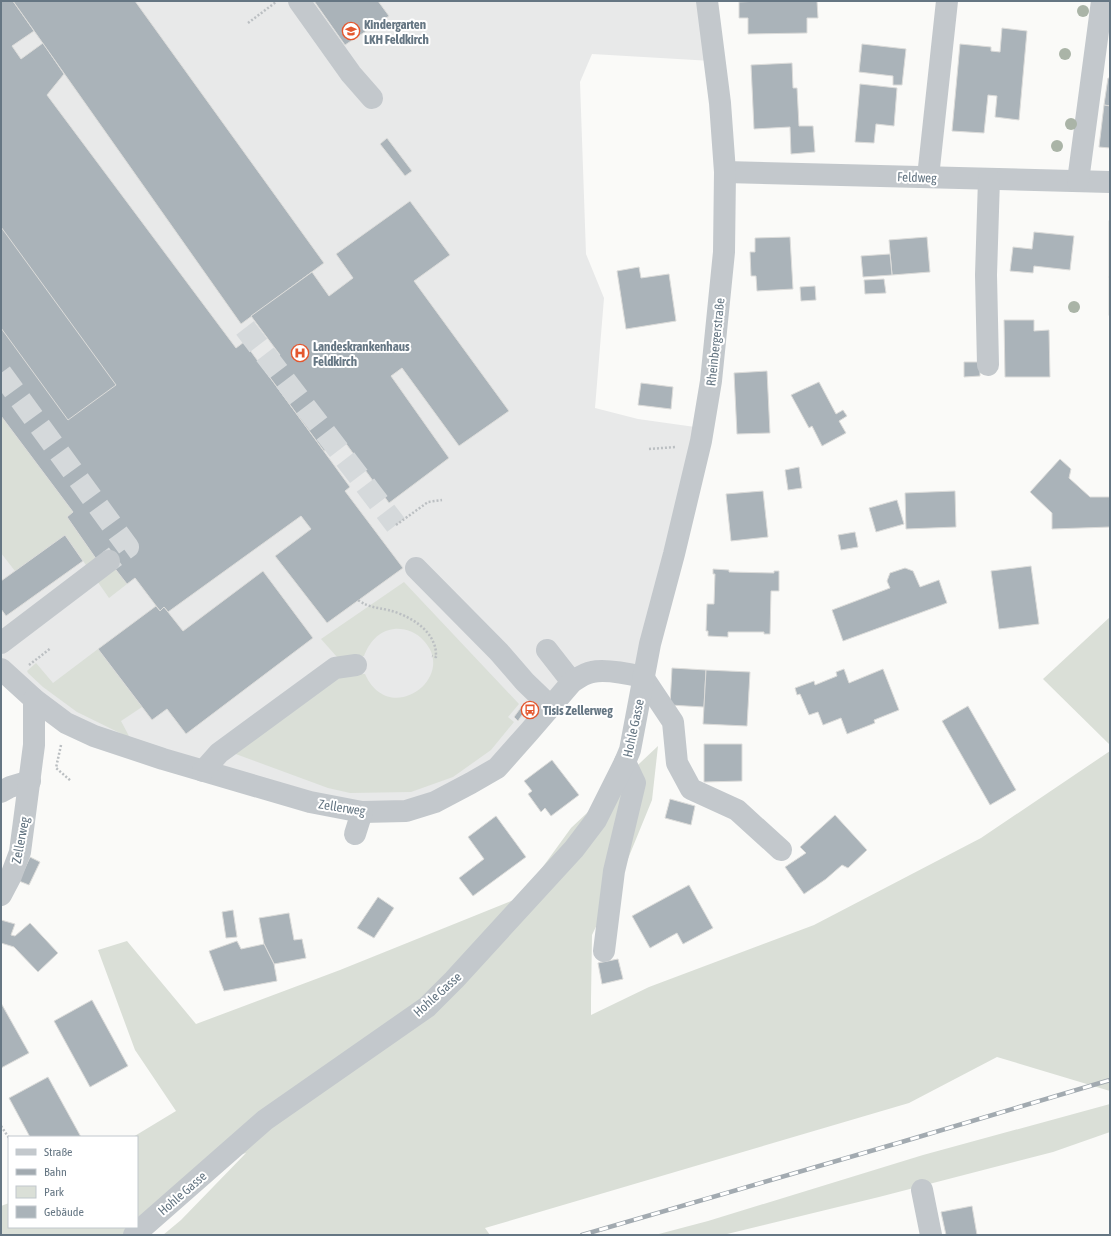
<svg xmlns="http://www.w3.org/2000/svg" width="1111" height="1236" font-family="'Asap Condensed',sans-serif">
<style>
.built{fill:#e8e9e9}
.green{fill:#dadfd7}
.building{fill:#aab3b9;stroke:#dcdcda}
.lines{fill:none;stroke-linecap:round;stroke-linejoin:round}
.minor-tunnel{stroke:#d5d9db;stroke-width:22;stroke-dasharray:22 11;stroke-linecap:butt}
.path{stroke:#bbbfc2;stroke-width:2.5;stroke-dasharray:2 2;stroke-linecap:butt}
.minor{stroke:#c3c8cc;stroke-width:22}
.rail-casing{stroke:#a2aab0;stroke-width:4.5}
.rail{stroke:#fff;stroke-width:3;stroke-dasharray:9;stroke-linecap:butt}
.tree{fill:#aab4a7}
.labels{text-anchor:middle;stroke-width:4;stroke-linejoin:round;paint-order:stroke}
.poi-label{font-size:13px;font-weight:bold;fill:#657683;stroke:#fff;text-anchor:start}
.street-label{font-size:13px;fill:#657683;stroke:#fff}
</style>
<rect width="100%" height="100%" fill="#fafaf8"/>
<polygon class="built" points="1,1 704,1 712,61 592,54 580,82 586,254 604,298 595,408 638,419 695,427 642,676 593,669 496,766 434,801 362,811 94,735 1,669"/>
<g class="green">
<polygon points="1,415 73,512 67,517 99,563 107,558 127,584 109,598 65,535 15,571 1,553"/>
<path d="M404,582L519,704L508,717L514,722L491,750L453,777L411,792L350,793L328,788L233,753L338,674H365C389,728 458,678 424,641C416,632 405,628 394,629C378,631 369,643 364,656L337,657L321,639Z"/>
<polygon points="1110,617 1110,745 1043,679"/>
<polygon points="98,649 142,707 121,721 130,738 77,712 43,687 28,673 27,671 36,663 53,683"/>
<polygon points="658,746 652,800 625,866 592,935 591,999 591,1015 649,987 814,925 981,838 1110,751 1110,1091 997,1057 909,1103 485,1228 490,1235 163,1235 181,1220 246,1153 216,1163 134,1235 1,1235 1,1206 9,1203 9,1227 137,1227 137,1137 133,1137 176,1111 135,1050 98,950 127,941 196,1024 340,970 521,897 571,828"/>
<polygon points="1110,1104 1110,1132 1053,1152 879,1197 723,1235 655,1235 708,1221 923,1155"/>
</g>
<g class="building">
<polygon points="1,1 13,1 34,31 12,46 21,59 43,43 64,74 47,95 236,348 244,342 350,487 345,491 403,568 327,623 275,556 311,529 301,516 168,612 164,607 160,611 135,578 127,584 109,561 99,563 67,517 73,512 1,416"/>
<polygon points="13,1 135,1 324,263 241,324"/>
<polygon points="314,1 378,1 389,16 345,45"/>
<polygon points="760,1 817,1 818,18 807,18 807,33 748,34 748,18 739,18 739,2"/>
<polygon points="1002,28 1027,31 1019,120 995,117 997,96 988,95 984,133 952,131 960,44 991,47 991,51 1000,52"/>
<polygon points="862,44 906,49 902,85 893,85 893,76 859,72"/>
<polygon points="792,63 793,88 797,88 799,126 813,126 815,152 791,154 790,127 754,129 751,65"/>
<polygon points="1108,78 1110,78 1110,106 1104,105"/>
<polygon points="860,84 897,88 894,126 876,124 874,143 855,142"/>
<polygon points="1104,105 1110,106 1110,148 1099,147"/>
<polygon points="387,138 412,171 405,176 380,144"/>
<polygon points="410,201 450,255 414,281 509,411 459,446 402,368 391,376 449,458 389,503 342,438 324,451 263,368 280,355 251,316 312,272 329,296 353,278 336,254"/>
<rect x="1109" y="221" width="1" height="56"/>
<polygon points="1,227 116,385 68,420 1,328"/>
<polygon points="1034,232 1074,236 1070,270 1034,266 1033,273 1010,271 1013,247 1032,249"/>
<polygon points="790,237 793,289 757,291 756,276 751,276 750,252 755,252 755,238"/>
<polygon points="927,237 930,272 892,275 889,240"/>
<polygon points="890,254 892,275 863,277 861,256"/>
<polygon points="639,267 641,278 669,274 676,321 626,329 617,271"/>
<rect x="1109" y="277" width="1" height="38"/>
<polygon points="884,279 886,293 865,294 864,280"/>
<polygon points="815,286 816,300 801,301 800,287"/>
<polygon points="1004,320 1034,320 1034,331 1049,330 1050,377 1005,377"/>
<polygon points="964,362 980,362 980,376 964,377"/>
<polygon points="767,371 770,433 737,434 734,373"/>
<polygon points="819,382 836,414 843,410 847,416 839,421 846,433 822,446 812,426 809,428 791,395"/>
<polygon points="641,383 673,387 671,409 638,405"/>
<polygon points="1060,459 1071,469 1069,478 1090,497 1110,497 1110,527 1052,529 1052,513 1030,492"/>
<polygon points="799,467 802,488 788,490 785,470"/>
<polygon points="763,491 768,537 731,541 726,494"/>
<polygon points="955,491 956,527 906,529 905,493"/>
<polygon points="897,500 904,524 876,532 869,508"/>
<polygon points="855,532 858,547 841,550 838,535"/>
<polygon points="65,535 83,561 6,616 1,609 1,581"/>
<polygon points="1031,566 1039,624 999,629 991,571"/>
<polygon points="905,568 913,571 920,587 939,580 947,603 843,641 832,610 890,588 887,581 890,573"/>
<polygon points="713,569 729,570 729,572 774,573 774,571 779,571 779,591 771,591 770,634 764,634 764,632 728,632 728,637 708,636 708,631 706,631 707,604 714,604 715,574 713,574"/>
<polygon points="263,571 313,638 186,734 167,709 152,720 98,649 156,606 160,611 164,607 183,631"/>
<polygon points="672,668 706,670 704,707 670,705"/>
<polygon points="844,669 849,683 883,669 899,710 874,720 875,723 847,734 841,718 823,725 818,712 809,715 800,694 797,695 795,688 814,681 815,685 837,676 836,672"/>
<polygon points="706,670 750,672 747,726 703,724"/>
<polygon points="522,706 526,709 518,721 514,717"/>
<polygon points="968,706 1016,790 990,805 942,721"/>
<polygon points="704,744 742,744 742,781 704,782"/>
<polygon points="552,760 579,795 551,816 545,808 541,812 528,794 532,791 524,781"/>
<polygon points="670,799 695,806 691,825 665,818"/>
<polygon points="835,815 867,850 848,868 842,865 826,879 804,894 785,867 806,853 800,847"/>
<polygon points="496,816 526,857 473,896 459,878 484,859 468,837"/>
<polygon points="30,857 40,862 29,885 19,881"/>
<polygon points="689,885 713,928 683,944 677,933 650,948 632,916"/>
<polygon points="378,897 394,908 374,938 357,928"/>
<polygon points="233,910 237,937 226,938 222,912"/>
<polygon points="289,913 294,940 302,939 306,958 274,964 264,944 259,918"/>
<polygon points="1,920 15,924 11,935 15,936 30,923 58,953 38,972 14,947 1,943"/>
<polygon points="237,941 241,949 264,944 274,964 277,981 224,991 209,951"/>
<polygon points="618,959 623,979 602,984 598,963"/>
<polygon points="92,1000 128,1066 90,1087 54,1021"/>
<polygon points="1,1003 29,1053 1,1068"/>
<polygon points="48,1077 81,1137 30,1137 9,1098"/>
<polygon points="972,1206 977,1235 946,1235 941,1212"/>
</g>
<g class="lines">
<g class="minor-tunnel">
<polyline points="245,328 396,525"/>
<polyline points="1,373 128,547 109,561"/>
</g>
<g class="path">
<polyline points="248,23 276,2"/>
<polyline points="649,449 676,447"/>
<polyline points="396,525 428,502 442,500"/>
<path d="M358,600C370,608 375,607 388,610C405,614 428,626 434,644C436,648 436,653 436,657L432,656"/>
<polyline points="29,665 51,648"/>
<polyline points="61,745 56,768 71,781"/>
<polyline points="1,1126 9,1138"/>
</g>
<g class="minor">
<polyline points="299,1 351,74 372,98"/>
<polyline points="725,172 1110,182"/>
<polyline points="928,177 947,1"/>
<polyline points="1078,181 1102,1"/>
<polyline points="988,365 986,275 989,179"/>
<polyline points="416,568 499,652 525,682 551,707"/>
<polyline points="1,643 109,561"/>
<polyline points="547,650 572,682"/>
<path d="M1,669L34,699L66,723L94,736L163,759L310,802L362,812L406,811L435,802L471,783L497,768L529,732L572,682C578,678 585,673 592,672C604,669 630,674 643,677"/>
<polyline points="643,677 673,722 677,763 691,789 737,810 781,850"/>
<polyline points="203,771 219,753 335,668 356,665"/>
<polyline points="1,792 10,787 30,781"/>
<polyline points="355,834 362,812"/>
<polyline points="1,895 11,876 20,852 34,745 34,699"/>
<polyline points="604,951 614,871 635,783 625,762"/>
<polyline points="922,1190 931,1235"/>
<polyline points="134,1235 265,1120 427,1007 454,980 574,849 596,820 625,762 630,750 650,644 674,554 701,441 711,381 724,252 725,172 720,103 707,1"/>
</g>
<defs>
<polyline id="rail" points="582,1235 905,1141 1110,1080"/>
</defs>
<use href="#rail" class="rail-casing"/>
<use href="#rail" class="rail"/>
</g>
<g class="tree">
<circle cx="1083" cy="11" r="6"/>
<circle cx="1065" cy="54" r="6"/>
<circle cx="1071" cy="124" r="6"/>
<circle cx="1057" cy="146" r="6"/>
<circle cx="1074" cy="307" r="6"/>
</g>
<defs>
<symbol id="school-ring" viewBox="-11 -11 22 22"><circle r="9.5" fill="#fff" stroke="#e4572e" stroke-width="1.5"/><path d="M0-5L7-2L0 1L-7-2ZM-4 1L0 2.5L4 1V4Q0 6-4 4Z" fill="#e4572e"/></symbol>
<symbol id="hospital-ring" viewBox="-11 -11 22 22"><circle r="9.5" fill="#fff" stroke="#e4572e" stroke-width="1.5"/><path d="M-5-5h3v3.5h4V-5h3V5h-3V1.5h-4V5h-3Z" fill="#e4572e"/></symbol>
<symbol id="bus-ring" viewBox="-11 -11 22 22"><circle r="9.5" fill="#fff" stroke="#e4572e" stroke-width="1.5"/><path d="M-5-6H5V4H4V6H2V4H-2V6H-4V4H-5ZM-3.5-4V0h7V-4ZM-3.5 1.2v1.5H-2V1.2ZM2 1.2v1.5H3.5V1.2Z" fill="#e4572e"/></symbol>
</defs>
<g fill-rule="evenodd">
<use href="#school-ring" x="341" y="21" width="20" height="20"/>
<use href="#hospital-ring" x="290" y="343" width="20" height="20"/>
<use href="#bus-ring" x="520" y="700" width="20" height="20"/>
</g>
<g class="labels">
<g class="poi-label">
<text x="364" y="29">Kindergarten<tspan x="364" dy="15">LKH Feldkirch</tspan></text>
<text x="313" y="351">Landeskrankenhaus<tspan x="313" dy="15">Feldkirch</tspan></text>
<text x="543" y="715">Tisis Zellerweg</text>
</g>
<g class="street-label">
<text transform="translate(917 177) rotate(2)" y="5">Feldweg</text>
<text transform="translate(715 342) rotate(-84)" y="5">Rheinbergerstraße</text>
<text transform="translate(633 728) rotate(-78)" y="5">Hohle Gasse</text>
<text transform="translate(342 807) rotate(9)" y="5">Zellerweg</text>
<text transform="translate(20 840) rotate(-79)" y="5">Zellerweg</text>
<text transform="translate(437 994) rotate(-42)" y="5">Hohle Gasse</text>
<text transform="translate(182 1193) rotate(-41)" y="5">Hohle Gasse</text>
</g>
</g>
<rect width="1111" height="1236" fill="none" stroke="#657683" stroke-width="4"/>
<rect x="8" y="1136" width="130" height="92" fill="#ffffff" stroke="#c1c8cd"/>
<rect x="16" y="1149" width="20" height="6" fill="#c3c8cc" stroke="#c1c8cd"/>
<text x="44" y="1156" font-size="12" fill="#657683">Straße</text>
<rect x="16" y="1169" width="20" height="6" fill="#a2aab0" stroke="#c1c8cd"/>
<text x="44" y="1176" font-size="12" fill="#657683">Bahn</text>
<rect x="16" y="1186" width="20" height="12" fill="#dadfd7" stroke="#c1c8cd"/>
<text x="44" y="1196" font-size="12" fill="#657683">Park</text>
<rect x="16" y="1206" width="20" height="12" fill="#aab3b9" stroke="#c1c8cd"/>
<text x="44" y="1216" font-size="12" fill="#657683">Gebäude</text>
</svg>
